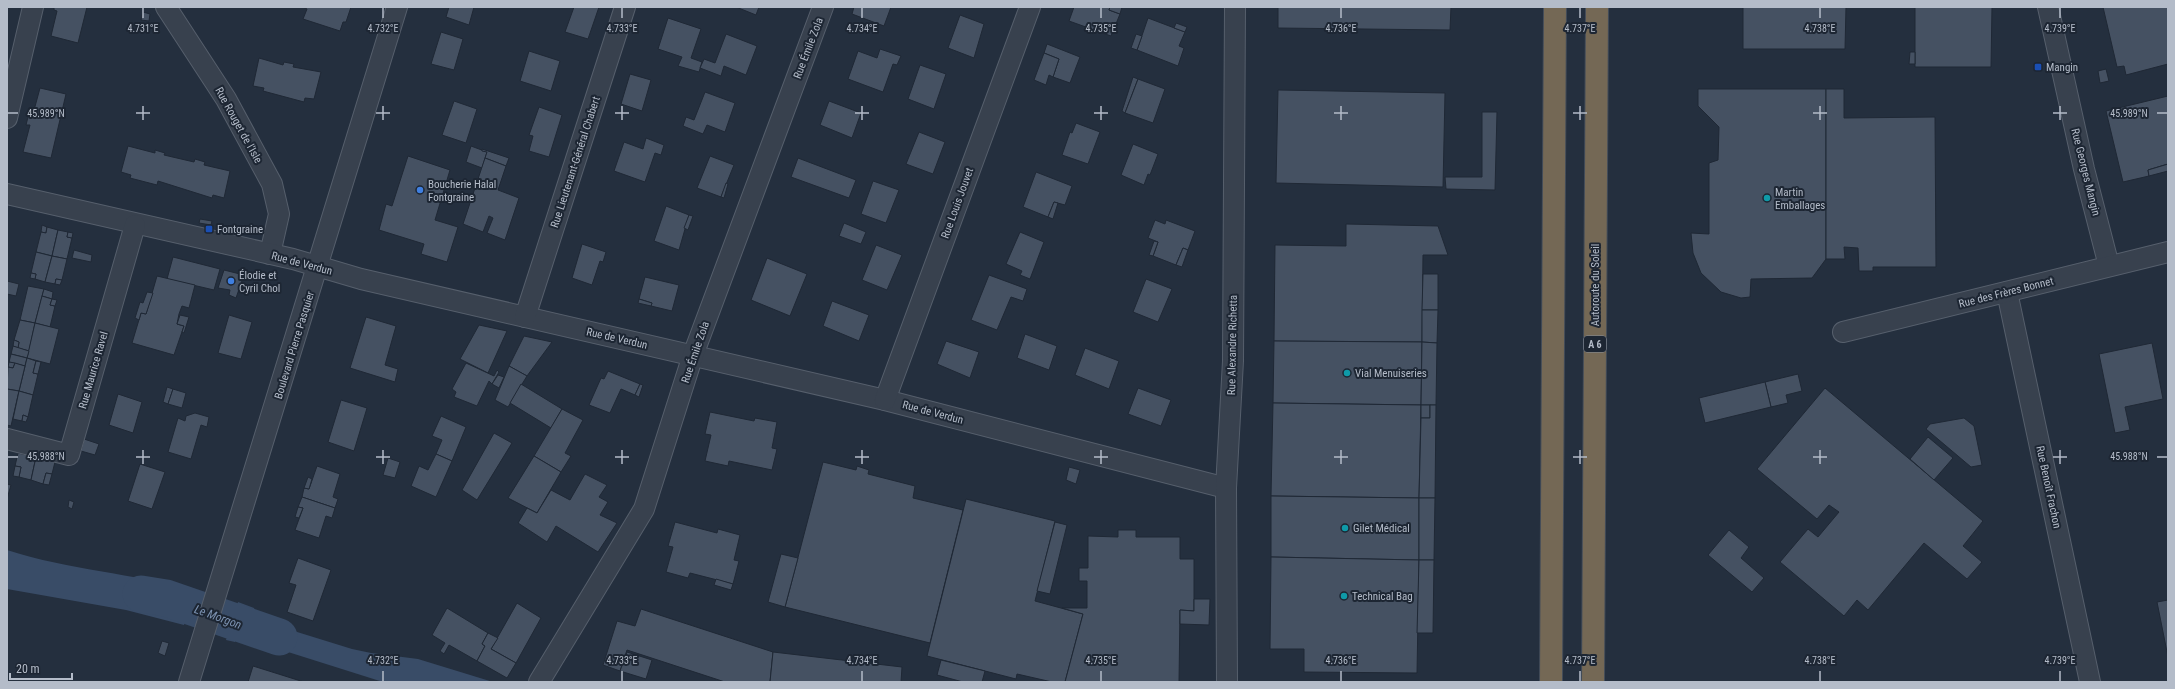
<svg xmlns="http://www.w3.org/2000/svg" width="2175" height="689" font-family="'Roboto Condensed',sans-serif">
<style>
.water{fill:#394c67}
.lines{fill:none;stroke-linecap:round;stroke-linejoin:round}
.river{stroke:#394c67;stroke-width:37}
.building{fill:#455162;stroke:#1f2835}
.minor-casing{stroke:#565f6c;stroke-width:22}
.motorway-casing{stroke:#434c59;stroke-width:24}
.minor{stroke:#38414e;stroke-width:20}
.motorway{stroke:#746855;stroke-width:22}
.ticks{fill:none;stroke:#b4bcc9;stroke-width:1.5}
.transit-dot{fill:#1a4fb4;stroke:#1d2633;stroke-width:1.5}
.shop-dot{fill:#3f7fe0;stroke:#1d2633;stroke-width:1.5}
.culture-dot{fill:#0f9aa8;stroke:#1d2633;stroke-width:1.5}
.labels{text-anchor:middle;stroke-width:4;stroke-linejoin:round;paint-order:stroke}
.shield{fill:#1d2633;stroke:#878f9c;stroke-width:1}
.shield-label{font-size:10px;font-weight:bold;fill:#b4bcc9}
.street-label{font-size:11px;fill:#b4bcc9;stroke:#1d2633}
.poi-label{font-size:11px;fill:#b4bcc9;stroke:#1d2633;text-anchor:start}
.water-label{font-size:12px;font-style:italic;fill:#7c92b1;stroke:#1d2633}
.ticks-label{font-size:10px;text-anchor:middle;fill:#b4bcc9;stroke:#1d2633;stroke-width:4;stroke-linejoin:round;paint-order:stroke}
</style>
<rect width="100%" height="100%" fill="#242f3e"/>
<g class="water">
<path d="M7,550C68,570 133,573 195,591L184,625L126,610L7,589Z"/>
<polygon points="238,602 254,608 257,616 281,627 352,649 371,653 418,659 493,682 383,682 237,636 235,642 226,640"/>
</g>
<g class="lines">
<polyline class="river" points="141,594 166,598 279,637"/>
</g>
<g class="building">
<polygon points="54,7 87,7 78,43 51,36 57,11 54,10"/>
<polygon points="303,7 351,7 346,22 343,22 340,31 303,19 307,9"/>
<polygon points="449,7 474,7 469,25 446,17"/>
<polygon points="574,7 599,7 588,39 565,32"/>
<polygon points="736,7 759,7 756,15"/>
<polygon points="854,7 891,7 884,26 852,14"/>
<polygon points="1074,7 1110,7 1109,10 1120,14 1111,36 1069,21"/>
<polygon points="1110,7 1122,7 1120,14 1109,10"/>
<polygon points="1278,7 1451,7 1450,30 1278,28"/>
<polygon points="1743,7 1846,7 1845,49 1743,49"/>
<polygon points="1915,7 1992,7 1991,67 1915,67"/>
<polygon points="2103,7 2168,7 2168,64 2126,75 2124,66 2117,67"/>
<polygon points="143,12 150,14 149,21 141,20"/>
<polygon points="960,15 984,24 974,58 948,48"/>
<polygon points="668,18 701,29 691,58 702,62 699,72 678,66 682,57 658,49"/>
<polygon points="1148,18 1185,32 1179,46 1184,48 1178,66 1137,50"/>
<polygon points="1176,23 1187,27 1185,32 1174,28"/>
<polygon points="441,32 463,39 454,70 431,64"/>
<polygon points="726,34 757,46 746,75 724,66 721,76 700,68 704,59 715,63"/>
<polygon points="1136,34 1142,36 1137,50 1131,48"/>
<polygon points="1047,44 1080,57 1070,83 1053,77 1059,59 1044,53"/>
<polygon points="880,49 901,56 897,65 893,64 883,92 848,79 858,51 877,58"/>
<polygon points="529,51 560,61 551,91 520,81"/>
<polygon points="1910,52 1915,52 1915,64 1909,64"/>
<polygon points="1044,53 1059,59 1053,77 1049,75 1046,85 1034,80"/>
<polygon points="259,58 283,65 284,62 294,64 293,67 321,72 314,99 305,98 304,102 263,91 264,88 253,86"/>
<polygon points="920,65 946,74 934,109 908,99"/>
<polygon points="2106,69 2109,81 2100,83 2098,71"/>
<polygon points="630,74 651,80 642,111 621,104"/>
<polygon points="1133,77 1138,79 1125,113 1122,111"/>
<polygon points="1138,79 1165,89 1153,123 1125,113"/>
<polygon points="40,88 66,94 51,158 23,152 30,125 26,125 29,113 33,114"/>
<polygon points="1698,89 1826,89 1826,259 1812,278 1751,279 1750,297 1741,298 1721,292 1701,273 1693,253 1691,233 1709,234 1709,163 1718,160 1719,127 1698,106"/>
<polygon points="1826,89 1844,89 1844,118 1935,117 1936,267 1873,267 1873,271 1859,271 1858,248 1844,247 1845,259 1826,259"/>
<polygon points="1278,90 1445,93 1443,187 1276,183"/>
<polygon points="705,92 735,103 725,132 707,125 703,134 683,126 686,117 694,120"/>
<polygon points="2168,96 2168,164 2148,170 2149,176 2123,182 2106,111"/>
<polygon points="454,101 477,109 466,143 442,135"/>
<polygon points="829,101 861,113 852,138 820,125"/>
<polygon points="539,107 562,115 549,157 529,151 533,136 529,135"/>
<polygon points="1482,112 1497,112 1495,190 1446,189 1445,177 1482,177"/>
<polygon points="1076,123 1100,132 1088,164 1062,155 1070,132 1072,133"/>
<polygon points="919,132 945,142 933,174 906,164"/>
<polygon points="646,138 664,145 661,155 655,153 645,182 614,171 624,142 643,149"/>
<polygon points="1133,144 1158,154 1150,175 1148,174 1144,185 1121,175"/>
<polygon points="128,146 155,153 155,150 165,153 164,155 194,162 195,159 205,162 204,165 230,171 224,198 213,195 212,198 158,181 157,185 130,178 131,175 121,172"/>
<polygon points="471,146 487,152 482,168 466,162"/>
<polygon points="482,149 509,158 506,166 485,158 487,152 482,151"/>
<polygon points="408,156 450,170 435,220 458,227 447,262 421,254 424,244 379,230 386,204 392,206"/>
<polygon points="710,156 734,165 721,197 697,188"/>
<polygon points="485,158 506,166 498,190 519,198 505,240 487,233 493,218 489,216 483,232 463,224"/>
<polygon points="798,158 856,180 849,198 791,177"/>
<polygon points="2168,164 2168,171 2149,176 2148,170"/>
<polygon points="1036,172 1072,186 1065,205 1054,202 1048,217 1023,207"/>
<polygon points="873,181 899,190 886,223 861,214"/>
<polygon points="726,183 728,184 724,198 721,197"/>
<polygon points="1054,202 1058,203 1053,219 1048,217"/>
<polygon points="666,206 689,215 679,250 654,241"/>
<polygon points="689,215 693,216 688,230 684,228"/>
<polygon points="200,219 212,221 211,225 199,223"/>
<polygon points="1155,220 1165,224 1166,220 1195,231 1188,250 1183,248 1176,265 1153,256 1158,242 1148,238"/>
<polygon points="844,223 866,232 861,244 839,236"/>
<polygon points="1346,224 1438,226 1448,255 1423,255 1422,342 1274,341 1275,245 1346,246"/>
<polygon points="42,225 47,227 46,233 41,232"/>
<polygon points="47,227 58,230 52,256 36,252 41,232 46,233"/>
<polygon points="58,230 68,232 67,237 72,238 67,259 52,256"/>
<polygon points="68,232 73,233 72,238 67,237"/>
<polygon points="1020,232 1044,242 1030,279 1020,275 1022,271 1006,264"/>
<polygon points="1154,241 1158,242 1153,256 1149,255"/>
<polygon points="582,244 606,252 603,262 600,261 592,285 572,278"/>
<polygon points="876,245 902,255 887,290 862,280"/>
<polygon points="1183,248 1188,250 1182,267 1176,265"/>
<polygon points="74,250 92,255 91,262 72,258"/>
<polygon points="36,252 52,256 45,282 35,279 36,274 31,273"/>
<polygon points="52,256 67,259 62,280 56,279 55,284 45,282"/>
<polygon points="173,257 220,269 214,290 167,279"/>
<polygon points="767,258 807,274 790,316 751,300"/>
<polygon points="224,270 244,275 236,298 229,295 230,290 218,288"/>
<polygon points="31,273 36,274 35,279 30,278"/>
<polygon points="1423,274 1438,274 1438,310 1422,310"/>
<polygon points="989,275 1027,289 1023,301 1011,297 997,330 971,320"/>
<polygon points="157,276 195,285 189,308 182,306 179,314 177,324 184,326 174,355 132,343 141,313 146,314"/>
<polygon points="645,277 679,285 672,311 651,306 652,303 639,299"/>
<polygon points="56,279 62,280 60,285 55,284"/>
<polygon points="1146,279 1172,289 1158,322 1133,312"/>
<polygon points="7,281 19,284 16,296 7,294"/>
<polygon points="28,286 44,289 35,323 20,320"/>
<polygon points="44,289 53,292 52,299 42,296"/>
<polygon points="147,292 153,293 146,314 141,313 139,320 135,318 140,302 143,303"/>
<polygon points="42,296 52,299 50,305 55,306 50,327 35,323"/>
<polygon points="52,299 57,300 55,306 50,305"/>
<polygon points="639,299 652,303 651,306 638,303"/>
<polygon points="832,301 869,315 859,341 823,326"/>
<polygon points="1422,310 1438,310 1437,343 1422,342"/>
<polygon points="180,315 189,317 184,333 182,332 184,326 177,324"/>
<polygon points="229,315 252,322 241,359 218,353"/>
<polygon points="366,317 396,326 385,365 398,369 395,382 350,368"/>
<polygon points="20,320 35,323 29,351 18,348 19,342 14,340"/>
<polygon points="35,323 59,329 50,364 27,358"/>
<polygon points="479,325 507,331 488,373 460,359"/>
<polygon points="1025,334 1057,346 1049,370 1017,358"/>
<polygon points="524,336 552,342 527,376 509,366"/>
<polygon points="14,340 19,342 18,348 13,346"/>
<polygon points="946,341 979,352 970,378 937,364"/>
<polygon points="1274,341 1422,342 1421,405 1273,403"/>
<polygon points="1422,342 1437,343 1436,405 1421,405"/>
<polygon points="2152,343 2163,399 2125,407 2130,430 2115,433 2099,354"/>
<polygon points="13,346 29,351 27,358 11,354"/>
<polygon points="1085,348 1119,361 1109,389 1075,375"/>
<polygon points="11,354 27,358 25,366 9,362"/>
<polygon points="27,358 36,361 33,373 38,374 33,395 19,391"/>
<polygon points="36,361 41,362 38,374 33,373"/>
<polygon points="9,362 15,363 13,368 8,367"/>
<polygon points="15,363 25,366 19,391 7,389 8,367 13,368"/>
<polygon points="466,363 494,376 497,370 499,372 492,384 489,381 477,406 454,397 456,392 452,389"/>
<polygon points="509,366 527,376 508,407 495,400"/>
<polygon points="608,371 640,384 635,395 621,389 610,413 589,405 601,378 604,379"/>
<polygon points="1798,374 1802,391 1786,395 1788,403 1771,407 1765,382"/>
<polygon points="498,375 504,377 499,388 492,384"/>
<polygon points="1765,382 1771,407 1705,423 1699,398"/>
<polygon points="521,384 562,409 551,428 510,403"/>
<polygon points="640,384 643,385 639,397 635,395"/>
<polygon points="167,387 173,389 168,404 163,402"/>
<polygon points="1138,388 1171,400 1161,426 1128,414"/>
<polygon points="1825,388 1983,521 1963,546 1982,562 1967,579 1924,543 1868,610 1857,600 1844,616 1780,562 1808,529 1818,537 1839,512 1829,505 1817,519 1757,469"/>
<polygon points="7,389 19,391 11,426 7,425"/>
<polygon points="173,389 186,393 182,408 168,404"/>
<polygon points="19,391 33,395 28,417 23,415 22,421 13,419"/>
<polygon points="118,394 142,402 133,433 109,425"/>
<polygon points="341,400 367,408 354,451 328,442"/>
<polygon points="1273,403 1421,405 1419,498 1271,496"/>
<rect x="1421" y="405" width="9" height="13"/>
<polygon points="1430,405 1436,405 1435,498 1419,498 1421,418 1430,418"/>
<polygon points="562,409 583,420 565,453 571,456 561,472 534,456"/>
<polygon points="710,412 754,421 755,418 777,422 772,448 777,449 772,470 729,461 728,466 705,461 711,435 705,434"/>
<polygon points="195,413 209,417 207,427 201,425 191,459 168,452 178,418 185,421 186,416"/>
<polygon points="23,415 28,417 26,422 22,421"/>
<polygon points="441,416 466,427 452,461 436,454 442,440 432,436"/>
<polygon points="1964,418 1974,426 1982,465 1971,467 1926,429 1930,424"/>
<polygon points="494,433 512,443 477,500 462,490"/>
<polygon points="1928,437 1953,458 1934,480 1910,459"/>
<polygon points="84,439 99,444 95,455 81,451"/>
<polygon points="18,453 36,457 31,480 19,477 21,467 15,466"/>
<polygon points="436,454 452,461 436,497 411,486 419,466 428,470"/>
<polygon points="534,456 561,472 537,513 508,498"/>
<polygon points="36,457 55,462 52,474 46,473 43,484 31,480"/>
<polygon points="388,458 400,462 395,478 383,475"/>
<polygon points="823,462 856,470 857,466 869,470 868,474 915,486 913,498 963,510 930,643 785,607"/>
<polygon points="140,464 165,472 152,509 128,501"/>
<polygon points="15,466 21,467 19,477 13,476"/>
<polygon points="317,466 340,474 333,497 338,499 335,508 302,497 304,488 309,489"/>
<polygon points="1069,467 1080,470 1076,484 1066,480"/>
<polygon points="46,473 52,474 49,485 43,484"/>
<polygon points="585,474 607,485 599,497 608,502 600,515 617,523 598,552 556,526 547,542 518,523 527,508 537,513 551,490 570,500"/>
<polygon points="308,477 312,479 309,489 304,488"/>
<polygon points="7,484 11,485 7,499"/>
<polygon points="1271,496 1419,498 1419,560 1271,557"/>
<polygon points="302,497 335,508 332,518 326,516 319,538 295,530 303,508 298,507"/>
<polygon points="1419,498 1435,498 1434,560 1419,560"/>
<polygon points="966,499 1055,521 1035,601 1083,614 1065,682 1052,682 1017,674 1016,679 927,656"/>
<polygon points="69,500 74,502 72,509 68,507"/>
<polygon points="298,507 303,508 299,518 295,517"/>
<polygon points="675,522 717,533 718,529 740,535 734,560 739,561 733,584 690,573 688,578 666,572 673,547 668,546"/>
<polygon points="1055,522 1067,525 1050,594 1037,591"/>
<polygon points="1118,530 1136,530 1136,537 1180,537 1180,559 1194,559 1194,611 1180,610 1179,682 1065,682 1083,614 1062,608 1087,608 1087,581 1079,581 1079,568 1088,568 1088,536 1118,537"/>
<polygon points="1729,530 1749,547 1741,558 1764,578 1752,592 1708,555"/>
<polygon points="781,554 798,558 785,607 768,602"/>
<polygon points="1271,557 1419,560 1417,673 1304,672 1304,649 1270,649"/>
<polygon points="298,558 331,570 313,621 287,612 296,585 289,583"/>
<polygon points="1419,560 1434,560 1433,633 1417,633"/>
<polygon points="716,579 733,584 731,590 714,585"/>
<polygon points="1194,599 1210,599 1209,625 1180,624 1180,610 1194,611"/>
<polygon points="2168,600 2168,657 2157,602"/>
<polygon points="517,603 541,618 516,663 491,649"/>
<polygon points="447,608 488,633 482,644 485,646 477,661 449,645 444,654 440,651 445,643 432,635"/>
<polygon points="641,609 773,652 770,682 725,682 627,650 620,671 603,665 617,621 635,626"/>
<polygon points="488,633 498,638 491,649 516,663 507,678 477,661 485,646 482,644"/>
<polygon points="162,641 169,643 165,656 158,653"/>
<polygon points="627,652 652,660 646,679 620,671"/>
<polygon points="773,652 902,667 901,682 770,682"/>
<polygon points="941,660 985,671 982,682 963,682 937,675"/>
<polygon points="253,666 304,682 248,682"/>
</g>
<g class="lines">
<defs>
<g id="minor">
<polyline points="166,7 226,99 272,184 279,214 270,254"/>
<polyline points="2048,7 2084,169 2109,266"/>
<polyline points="7,118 33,7"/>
<polyline points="7,194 293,259 361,279 885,400 1226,488"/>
<polyline points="2007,292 2090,682"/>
<polyline points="525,317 625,7"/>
<polyline points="1843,332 2168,252"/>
<polyline points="885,400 1030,7"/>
<polyline points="7,439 69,455 135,225"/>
<polyline points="189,682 397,7"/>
<polyline points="539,682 644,509 693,355 823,7"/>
<polyline points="1227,682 1226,488 1233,361 1235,7"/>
</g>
<g id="motorway">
<polyline points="1551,682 1555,7"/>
<polyline points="1593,682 1597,7"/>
</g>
</defs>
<use href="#minor" class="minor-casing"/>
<use href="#motorway" class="motorway-casing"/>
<use href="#minor" class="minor"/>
<use href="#motorway" class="motorway"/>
</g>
<path class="ticks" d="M143,8V18M383,8V18M622,8V18M862,8V18M1101,8V18M1341,8V18M1580,8V18M1820,8V18M2060,8V18M143,106V120M383,106V120M622,106V120M862,106V120M1101,106V120M1341,106V120M1580,106V120M1820,106V120M2060,106V120M8,113H18M136,113H150M376,113H390M615,113H629M855,113H869M1094,113H1108M1334,113H1348M1573,113H1587M1813,113H1827M2053,113H2067M2157,113H2167M143,450V464M383,450V464M622,450V464M862,450V464M1101,450V464M1341,450V464M1580,450V464M1820,450V464M2060,450V464M8,457H18M136,457H150M376,457H390M615,457H629M855,457H869M1094,457H1108M1334,457H1348M1573,457H1587M1813,457H1827M2053,457H2067M2157,457H2167M383,671V681M622,671V681M862,671V681M1101,671V681M1341,671V681M1580,671V681M1820,671V681M2060,671V681"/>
<g class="transit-dot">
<rect x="2034" y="63" width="8" height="8" rx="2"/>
<rect x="205" y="225" width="8" height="8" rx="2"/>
</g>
<g class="shop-dot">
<circle cx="420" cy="190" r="4"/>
<circle cx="231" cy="281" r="4"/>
</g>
<g class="culture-dot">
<circle cx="1767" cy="198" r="4"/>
<circle cx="1347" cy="373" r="4"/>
<circle cx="1345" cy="528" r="4"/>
<circle cx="1344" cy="596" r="4"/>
</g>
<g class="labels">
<rect class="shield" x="1584" y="336" width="22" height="16" rx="3"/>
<g class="shield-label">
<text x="1595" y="348">A 6</text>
</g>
<g class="street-label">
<text transform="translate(808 48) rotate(-69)" y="4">Rue Émile Zola</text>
<text transform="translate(239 125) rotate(61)" y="4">Rue Rouget de l'Isle</text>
<text transform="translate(575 162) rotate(-72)" y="4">Rue Lieutenant-Général Chabert</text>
<text transform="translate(2086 172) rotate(76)" y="4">Rue Georges Mangin</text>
<text transform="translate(957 203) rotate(-70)" y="4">Rue Louis Jouvet</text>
<text transform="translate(302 263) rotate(15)" y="4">Rue de Verdun</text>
<text transform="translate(1595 285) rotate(-90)" y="4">Autoroute du Soleil</text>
<text transform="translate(2006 292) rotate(-14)" y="4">Rue des Frères Bonnet</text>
<text transform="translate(617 338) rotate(13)" y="4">Rue de Verdun</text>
<text transform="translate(294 345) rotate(-73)" y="4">Boulevard Pierre Pasquier</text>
<text transform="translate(1232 345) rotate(-89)" y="4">Rue Alexandre Richetta</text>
<text transform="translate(695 352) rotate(-71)" y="4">Rue Émile Zola</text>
<text transform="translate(93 370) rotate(-74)" y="4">Rue Maurice Ravel</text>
<text transform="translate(933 412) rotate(15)" y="4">Rue de Verdun</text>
<text transform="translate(2049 487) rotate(78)" y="4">Rue Benoît Frachon</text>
</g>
<g class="poi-label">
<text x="2046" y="71">Mangin</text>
<text x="428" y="188">Boucherie Halal<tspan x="428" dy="13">Fontgraine</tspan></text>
<text x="1775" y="196">Martin<tspan x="1775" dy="13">Emballages</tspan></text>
<text x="217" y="233">Fontgraine</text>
<text x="239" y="279">Élodie et<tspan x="239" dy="13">Cyril Chol</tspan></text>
<text x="1355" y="377">Vial Menuiseries</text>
<text x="1353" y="532">Gilet Médical</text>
<text x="1352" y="600">Technical Bag</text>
</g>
<g class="water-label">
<text transform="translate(218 617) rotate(20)" y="4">Le Morgon</text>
</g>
</g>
<g class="ticks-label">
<text x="143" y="32">4.731°E</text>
<text x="383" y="32">4.732°E</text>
<text x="622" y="32">4.733°E</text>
<text x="862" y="32">4.734°E</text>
<text x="1101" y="32">4.735°E</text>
<text x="1341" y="32">4.736°E</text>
<text x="1580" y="32">4.737°E</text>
<text x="1820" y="32">4.738°E</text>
<text x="2060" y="32">4.739°E</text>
<text x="46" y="117">45.989°N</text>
<text x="2129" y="117">45.989°N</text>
<text x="46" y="460">45.988°N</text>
<text x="2129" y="460">45.988°N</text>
<text x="383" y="664">4.732°E</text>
<text x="622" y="664">4.733°E</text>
<text x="862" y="664">4.734°E</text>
<text x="1101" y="664">4.735°E</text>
<text x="1341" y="664">4.736°E</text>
<text x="1580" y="664">4.737°E</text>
<text x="1820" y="664">4.738°E</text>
<text x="2060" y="664">4.739°E</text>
</g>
<rect width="2175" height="689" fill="none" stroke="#b4bcc9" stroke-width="16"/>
<path d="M10 673v6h62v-6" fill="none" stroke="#b4bcc9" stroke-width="2"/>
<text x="16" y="673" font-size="12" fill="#b4bcc9" stroke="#1d2633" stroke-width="3" paint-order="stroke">20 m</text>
</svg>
